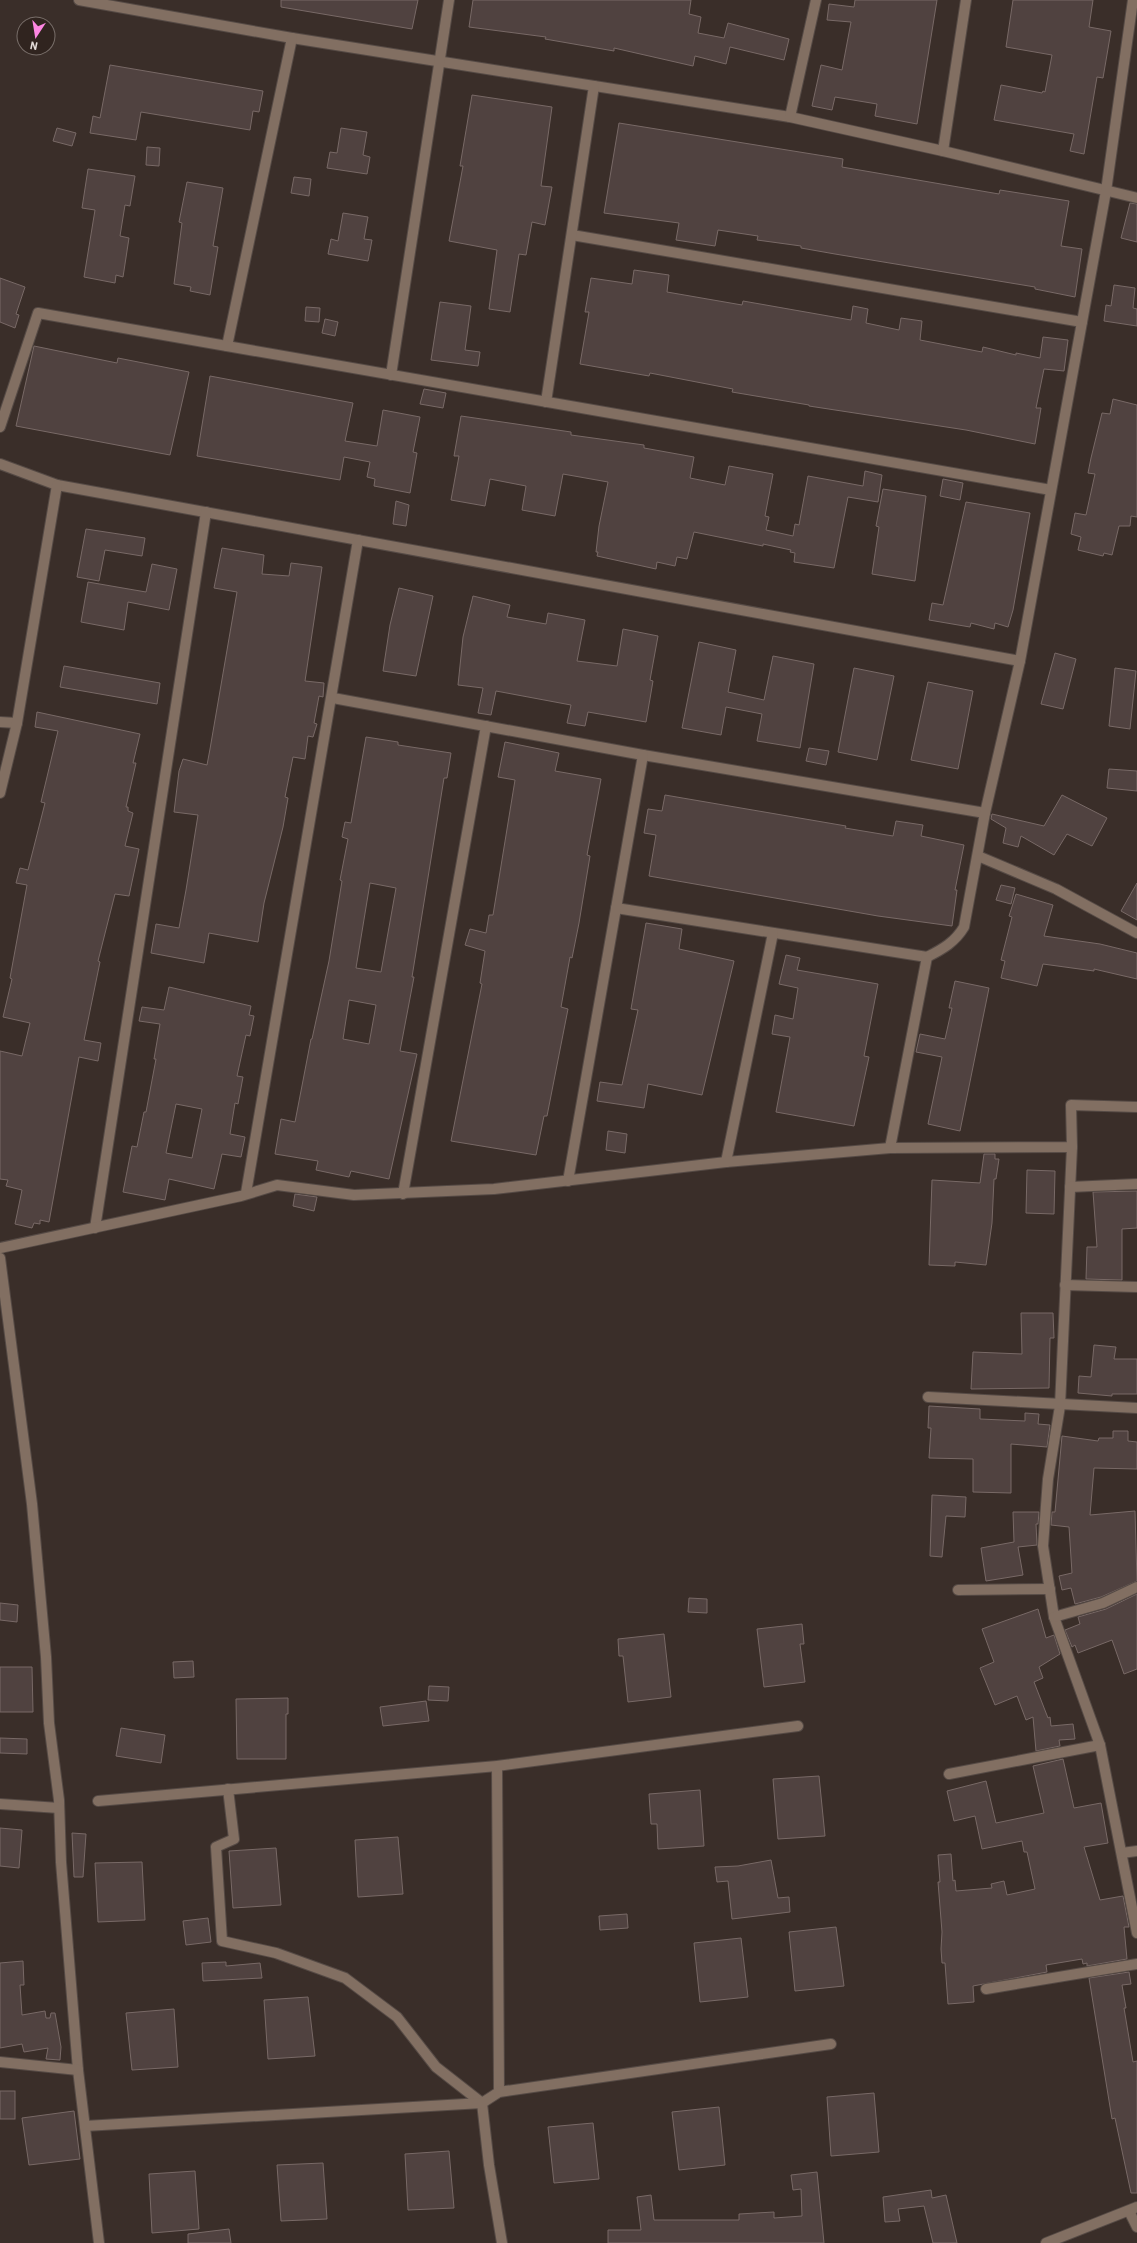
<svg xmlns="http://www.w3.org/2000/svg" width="1137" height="2243" font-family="Barlow,sans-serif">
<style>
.building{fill:#504240;stroke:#786966;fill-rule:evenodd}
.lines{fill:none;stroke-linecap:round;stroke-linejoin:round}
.minor-casing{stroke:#554a45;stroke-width:12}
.minor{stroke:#826f62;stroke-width:10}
</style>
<rect width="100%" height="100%" fill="#3a2e29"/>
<g class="building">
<polygon points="281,0 418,0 412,29 281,7"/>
<polygon points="473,0 691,0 689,14 701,17 698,33 724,38 728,23 789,39 784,60 730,47 726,64 695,56 693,66 614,48 614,51 545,39 546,37 469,27"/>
<polygon points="855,0 937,0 917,124 875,116 877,104 835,97 832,110 812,106 821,65 842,70 851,22 827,20 829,4 854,7"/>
<polygon points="1013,0 1093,0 1089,27 1111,31 1103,78 1097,77 1084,154 1070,151 1074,134 994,120 1001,85 1042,93 1043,91 1045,92 1052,55 1006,47"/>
<polygon points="110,65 263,91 259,112 253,111 250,130 141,112 136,140 90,133 93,116 100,118"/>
<polygon points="472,95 552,107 541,186 552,187 545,225 532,222 526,255 519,254 510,312 489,309 497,250 449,241 463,166 460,166"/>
<polygon points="619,123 843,159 842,167 999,194 1000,190 1069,201 1061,246 1082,249 1075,297 1035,289 1035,287 835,254 801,248 801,246 757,240 758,236 718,230 715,246 676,240 679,223 604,213"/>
<polygon points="57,128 76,133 72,146 53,141"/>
<polygon points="341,128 367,132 363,155 370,157 367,174 327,168 330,152 337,153"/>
<polygon points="147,147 160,148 159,166 146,165"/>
<polygon points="88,169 135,176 130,206 125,205 120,236 129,238 123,277 116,275 115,283 84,277 95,210 82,208"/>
<polygon points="294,177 311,179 309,196 291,193"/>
<polygon points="187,182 223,188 213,246 218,247 210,295 190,291 191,287 174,284 182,223 179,222"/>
<polygon points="1130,203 1137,204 1137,242 1121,238"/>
<polygon points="343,213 368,217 364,239 372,240 368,261 328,254 331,239 338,241"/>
<polygon points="634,270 669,275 667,292 742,305 743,301 851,320 853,306 868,309 866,323 899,330 901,318 922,321 920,340 982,352 983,347 1016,355 1016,353 1040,358 1043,337 1068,340 1064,371 1044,369 1036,408 1041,408 1035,444 966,430 809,406 809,405 732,392 733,389 650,373 649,376 580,364 589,312 585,312 591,278 632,284"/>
<polygon points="0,278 25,287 16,314 19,315 15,328 0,322"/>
<polygon points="1114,285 1135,288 1133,308 1137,309 1137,326 1104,321 1106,305 1111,306"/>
<polygon points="440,302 471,306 465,350 480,352 478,366 431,360"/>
<polygon points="306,307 320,308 319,322 305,321"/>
<polygon points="325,319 338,322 335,336 322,333"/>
<polygon points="34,346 117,363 118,358 189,372 170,455 16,426"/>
<polygon points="210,376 353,403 345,441 377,446 383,410 420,417 413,452 417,453 410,493 374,486 375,479 367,477 370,462 344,457 340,480 197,456"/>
<polygon points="424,389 446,393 443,408 420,404"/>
<polygon points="1113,399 1137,405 1137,517 1131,516 1130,526 1119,526 1112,555 1104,553 1103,556 1078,550 1081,537 1071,534 1075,513 1086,515 1095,474 1088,473 1091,458 1102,413 1110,414"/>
<polygon points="461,416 571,432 571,435 644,445 644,448 694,457 690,478 725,485 729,466 773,474 765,516 769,517 766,530 793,536 795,524 799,525 808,476 863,486 865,471 882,475 878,502 848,497 834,568 794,562 795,553 790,552 791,550 763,544 763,546 694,532 687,559 677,557 675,566 657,562 656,569 597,556 598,552 596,552 599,526 608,482 563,474 555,516 522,510 526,486 490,479 485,506 451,500 459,456 454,456"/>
<polygon points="943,479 963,483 960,500 940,496"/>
<polygon points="883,489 926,496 915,581 872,574 879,527 876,526"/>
<polygon points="396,501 409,505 406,526 393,524"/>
<polygon points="966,502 1030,513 1013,610 1008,627 995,623 994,629 971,623 970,627 929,620 932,603 943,605"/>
<polygon points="86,529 145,538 142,556 105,550 99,581 77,577"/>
<polygon points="222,548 264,555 262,574 289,576 291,563 322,567 305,681 324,683 323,697 319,696 314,723 317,724 313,737 308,736 305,759 293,757 285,797 288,798 283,827 264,903 258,942 209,933 204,963 151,953 156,924 179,928 186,890 198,815 174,812 179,771 183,759 207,765 210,749 237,592 214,588"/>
<polygon points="152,564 177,569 169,610 128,602 124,630 81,622 88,582 146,592"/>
<polygon points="399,588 433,596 416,676 383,671 390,625"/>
<polygon points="473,596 510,605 507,617 546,624 548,613 585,620 577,661 617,666 623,629 658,636 650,680 653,681 646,722 588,712 585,726 567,723 571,705 496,691 491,715 478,713 483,688 458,685 463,637"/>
<polygon points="699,642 736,650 728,692 764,700 773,656 814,664 800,748 757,741 762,714 726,707 721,735 682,728"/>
<polygon points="1055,653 1076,659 1063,709 1041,704"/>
<polygon points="64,666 160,683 157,704 60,687"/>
<polygon points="854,668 894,676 877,760 838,752"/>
<polygon points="1115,668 1136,671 1130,729 1109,726"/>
<polygon points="928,682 973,691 958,769 911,760"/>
<polygon points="37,712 140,734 133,763 136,763 126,807 128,807 128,811 133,813 125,846 139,849 129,896 115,894 98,961 100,962 84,1040 101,1043 98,1061 79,1057 49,1222 40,1220 40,1224 34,1223 32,1228 15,1224 22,1190 6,1186 8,1180 0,1179 0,1051 22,1056 30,1023 3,1017 12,979 10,978 27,885 16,883 20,868 28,870 45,803 41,802 58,731 35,727"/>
<path d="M366,737L398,742V745L451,753L447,778H444L412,977H414L400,1051L417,1054L389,1179L351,1171L349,1177L316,1170L318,1161L275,1154L281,1119L295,1122L311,1039H312L329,961L342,881L340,880L348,839L342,837L345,822L351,823ZM370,883L396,888L381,972L356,968ZM349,1000L376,1005L369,1044L343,1039Z"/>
<polygon points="505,742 559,753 555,771 601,779 587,855 590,856 579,923 572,958 570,957 561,1007 568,1009 547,1116 544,1116 536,1155 451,1141 482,984 480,983 485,951 465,945 470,929 486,933 489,915 493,915 515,780 498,777"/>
<polygon points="809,748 829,751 826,765 806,761"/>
<polygon points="1109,769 1137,771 1137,791 1107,788"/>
<polygon points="665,795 846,826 845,828 893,836 896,821 923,825 921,836 964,845 955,890 957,890 952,926 878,916 649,876 656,835 644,833 648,809 662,811"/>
<polygon points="1062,795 1107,818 1092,846 1067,834 1054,855 1021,836 1018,847 1003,843 1006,828 991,819 992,814 1044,826"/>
<polygon points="1137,883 1137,920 1121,911"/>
<polygon points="1001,885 1015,888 1011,904 996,900"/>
<polygon points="1016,894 1053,905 1044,936 1100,944 1137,953 1137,979 1094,969 1094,971 1043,964 1037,986 1001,978 1005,961 1001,960 1012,917 1009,916"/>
<polygon points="646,923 682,929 679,949 734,961 702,1095 648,1084 644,1108 597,1101 600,1082 622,1085 638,1010 631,1009"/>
<polygon points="786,955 800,958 797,970 878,984 864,1056 869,1057 854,1126 776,1112 790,1037 772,1034 775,1015 793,1019 798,988 779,984"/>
<polygon points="955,981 989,988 960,1131 928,1124 942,1057 916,1052 920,1034 945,1039 952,1008 949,1008"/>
<path d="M169,987L251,1006L249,1015L254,1016L250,1036L246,1035L237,1076L243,1077L238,1104L235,1103L230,1134L245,1137L241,1157L222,1154L214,1189L169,1179L165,1200L123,1192L132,1146L137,1147L144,1112H146L156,1059H154L160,1024L139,1021L142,1007L164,1010ZM176,1104L202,1109L192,1158L166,1153Z"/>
<polygon points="608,1131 627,1134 625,1153 606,1150"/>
<polygon points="984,1154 995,1154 995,1159 999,1159 996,1179 994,1179 992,1223 986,1265 955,1262 955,1266 929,1265 932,1180 980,1183"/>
<polygon points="1027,1170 1055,1171 1054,1214 1026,1213"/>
<polygon points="1137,1191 1137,1228 1122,1229 1122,1280 1086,1279 1087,1247 1097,1247 1093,1192"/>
<polygon points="295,1194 317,1197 314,1211 293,1206"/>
<polygon points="1021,1313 1053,1313 1054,1338 1050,1338 1049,1388 971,1389 973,1352 1022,1354"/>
<polygon points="1094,1345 1116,1347 1114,1359 1137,1359 1137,1394 1112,1394 1112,1396 1078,1393 1079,1376 1091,1377"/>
<polygon points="929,1406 980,1409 980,1419 1025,1421 1025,1413 1039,1414 1038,1424 1050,1425 1047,1447 1011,1444 1011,1493 973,1492 973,1459 929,1458 931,1428 928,1428"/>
<polygon points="1113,1431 1128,1431 1128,1441 1137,1442 1137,1469 1094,1468 1090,1515 1135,1511 1137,1581 1101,1597 1075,1604 1071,1588 1062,1590 1059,1576 1072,1573 1069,1527 1051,1525 1052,1512 1055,1512 1062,1436 1098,1441 1099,1438 1113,1438"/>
<polygon points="932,1495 966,1497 965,1517 946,1516 942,1557 930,1556"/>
<polygon points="1013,1512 1039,1512 1038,1524 1036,1524 1037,1545 1018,1547 1023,1575 986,1581 981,1548 1014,1542"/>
<polygon points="1137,1594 1137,1669 1124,1674 1112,1640 1078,1653 1075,1645 1072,1647 1065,1630 1080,1624 1078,1617 1106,1609"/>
<polygon points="689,1598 707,1599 707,1613 688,1612"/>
<polygon points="0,1603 18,1605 17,1622 0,1620"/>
<polygon points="1038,1609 1046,1638 1054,1635 1060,1654 1039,1667 1043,1678 1034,1682 1048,1718 1050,1717 1051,1726 1073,1724 1075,1739 1059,1740 1060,1746 1036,1751 1033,1717 1026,1720 1017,1696 995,1705 980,1668 994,1662 982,1629"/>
<polygon points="802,1624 804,1644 800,1644 805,1682 764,1687 757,1629"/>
<polygon points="664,1634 671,1697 628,1702 623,1656 619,1656 618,1639"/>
<polygon points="193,1661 194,1677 174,1678 173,1662"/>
<polygon points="0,1667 32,1667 33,1712 0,1712"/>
<polygon points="429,1686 449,1687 448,1701 428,1700"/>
<polygon points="288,1698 288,1714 286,1714 286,1759 237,1759 236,1699"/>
<polygon points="426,1701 429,1721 383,1726 380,1707"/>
<polygon points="121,1728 165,1735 161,1763 116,1756"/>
<polygon points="0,1738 27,1739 27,1754 0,1753"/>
<polygon points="1063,1759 1074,1808 1101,1803 1108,1843 1084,1847 1100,1900 1123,1896 1129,1927 1124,1927 1127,1959 1087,1966 1087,1963 1083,1964 1082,1959 1046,1965 1047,1972 973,1986 974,2002 948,2004 945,1963 942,1963 941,1949 942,1932 938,1882 940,1882 938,1855 951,1854 953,1881 955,1880 956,1891 992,1888 991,1884 1004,1881 1007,1895 1035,1889 1027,1852 1024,1852 1022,1841 982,1849 975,1816 954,1821 947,1791 986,1781 996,1823 1044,1813 1033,1766"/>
<polygon points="819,1776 825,1836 778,1839 773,1779"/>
<polygon points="700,1790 704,1846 658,1849 657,1824 651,1824 649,1794"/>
<polygon points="0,1828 22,1830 19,1868 0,1866"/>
<polygon points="72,1833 86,1834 83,1877 74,1877"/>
<polygon points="398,1837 403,1894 358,1897 355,1840"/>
<polygon points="276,1848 281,1905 233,1908 229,1851"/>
<polygon points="771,1860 778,1898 789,1897 790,1912 732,1919 728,1881 717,1882 715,1867 738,1866"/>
<polygon points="142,1862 145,1920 98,1922 95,1863"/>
<polygon points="627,1914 628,1928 600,1930 599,1916"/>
<polygon points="208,1918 211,1942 186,1945 183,1921"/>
<polygon points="836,1927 844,1986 795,1991 789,1932"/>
<polygon points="741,1938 748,1997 700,2002 694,1943"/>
<polygon points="23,1961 24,1985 20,1985 22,2015 45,2011 46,2018 50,2018 51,2013 55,2013 61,2047 60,2060 46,2059 48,2048 24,2052 22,2044 0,2048 0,1963"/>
<polygon points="226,1962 226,1966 260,1963 262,1978 203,1981 202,1963"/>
<polygon points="1129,1972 1131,1984 1122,1985 1126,2008 1124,2008 1133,2062 1137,2061 1137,2193 1131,2193 1115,2118 1112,2119 1089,1978"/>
<polygon points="308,1997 315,2056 268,2059 264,2000"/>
<polygon points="174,2009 178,2067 132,2070 126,2013"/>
<rect x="0" y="2091" width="15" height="28"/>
<polygon points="874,2093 879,2152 831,2156 827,2097"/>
<polygon points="719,2107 725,2165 679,2170 672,2112"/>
<polygon points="74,2111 80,2159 29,2165 22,2118"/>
<polygon points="593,2123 599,2179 554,2183 548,2127"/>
<polygon points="449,2151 454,2208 408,2210 405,2154"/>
<polygon points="323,2163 327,2219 281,2221 277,2165"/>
<polygon points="195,2171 199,2229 152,2233 149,2174"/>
<polygon points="817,2172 824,2243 608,2243 608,2230 641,2230 637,2197 651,2195 654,2220 739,2220 739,2214 774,2212 774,2218 802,2216 801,2189 793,2190 791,2175"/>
<polygon points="931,2190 932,2198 946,2195 957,2243 933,2243 924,2206 898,2209 900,2221 885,2222 883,2197"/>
<polygon points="229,2229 231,2243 188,2243 188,2234"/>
</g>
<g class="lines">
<defs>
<g id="minor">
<polyline points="79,0 292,38 790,117 943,151 1137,198"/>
<polyline points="790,117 816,0"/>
<polyline points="943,151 966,0"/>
<polyline points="572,235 1082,322"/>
<polyline points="227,346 292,38"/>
<polyline points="391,375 449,0"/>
<polyline points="546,402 594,86"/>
<polyline points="0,427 38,313 1051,490"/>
<polyline points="0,464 57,485 1020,661 1106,191 1133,0"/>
<polyline points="333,698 643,755 985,813"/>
<polyline points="0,722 17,723"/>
<polyline points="0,793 17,723 57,485"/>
<polyline points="978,856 1056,889 1137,933"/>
<path d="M616,908L927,957C943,949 955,942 964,927L985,813L1020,661"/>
<polyline points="1072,1147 1060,1406 1048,1479 1043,1546 1054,1617 1100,1745 1137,1933"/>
<polyline points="890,1148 927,957"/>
<polyline points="726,1162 773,933"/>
<polyline points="568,1181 643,755"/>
<polyline points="1070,1187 1137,1184"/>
<polyline points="246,1193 358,540"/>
<polyline points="403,1194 486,726"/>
<polyline points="95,1228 206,512"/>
<polyline points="0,1248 241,1196 277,1185 354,1195 494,1189 726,1162 890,1148 1072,1147 1071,1105 1137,1107"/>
<polyline points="0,1258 32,1504 46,1657 49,1723 59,1800 61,1862 78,2070 99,2243"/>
<polyline points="1065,1285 1137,1287"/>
<polyline points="928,1397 1137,1408"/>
<polyline points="958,1590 1050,1589"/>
<polyline points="1054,1617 1103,1603 1137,1587"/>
<polyline points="497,1766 499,2092"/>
<polyline points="949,1774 1100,1745"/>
<polyline points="228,1789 234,1839 216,1847 222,1941 276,1953 345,1978 397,2017 436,2067 482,2103 489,2165 502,2243"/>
<polyline points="98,1801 497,1766 798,1726"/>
<polyline points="0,1804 59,1808"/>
<polyline points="1122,1853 1137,1851"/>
<polyline points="986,1989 1137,1964"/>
<polyline points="0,2062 78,2070"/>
<polyline points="85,2126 482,2103 499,2092 831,2044"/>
<polyline points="1129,2211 1137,2227"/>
<polyline points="1046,2243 1137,2207"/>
</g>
</defs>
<use href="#minor" class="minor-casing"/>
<use href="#minor" class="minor"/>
</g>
<g transform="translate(36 36) rotate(192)"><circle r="19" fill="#30241f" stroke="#786e69"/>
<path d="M0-3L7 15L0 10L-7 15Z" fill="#fd86e2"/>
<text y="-6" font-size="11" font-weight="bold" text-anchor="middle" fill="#e4dcd9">N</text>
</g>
</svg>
